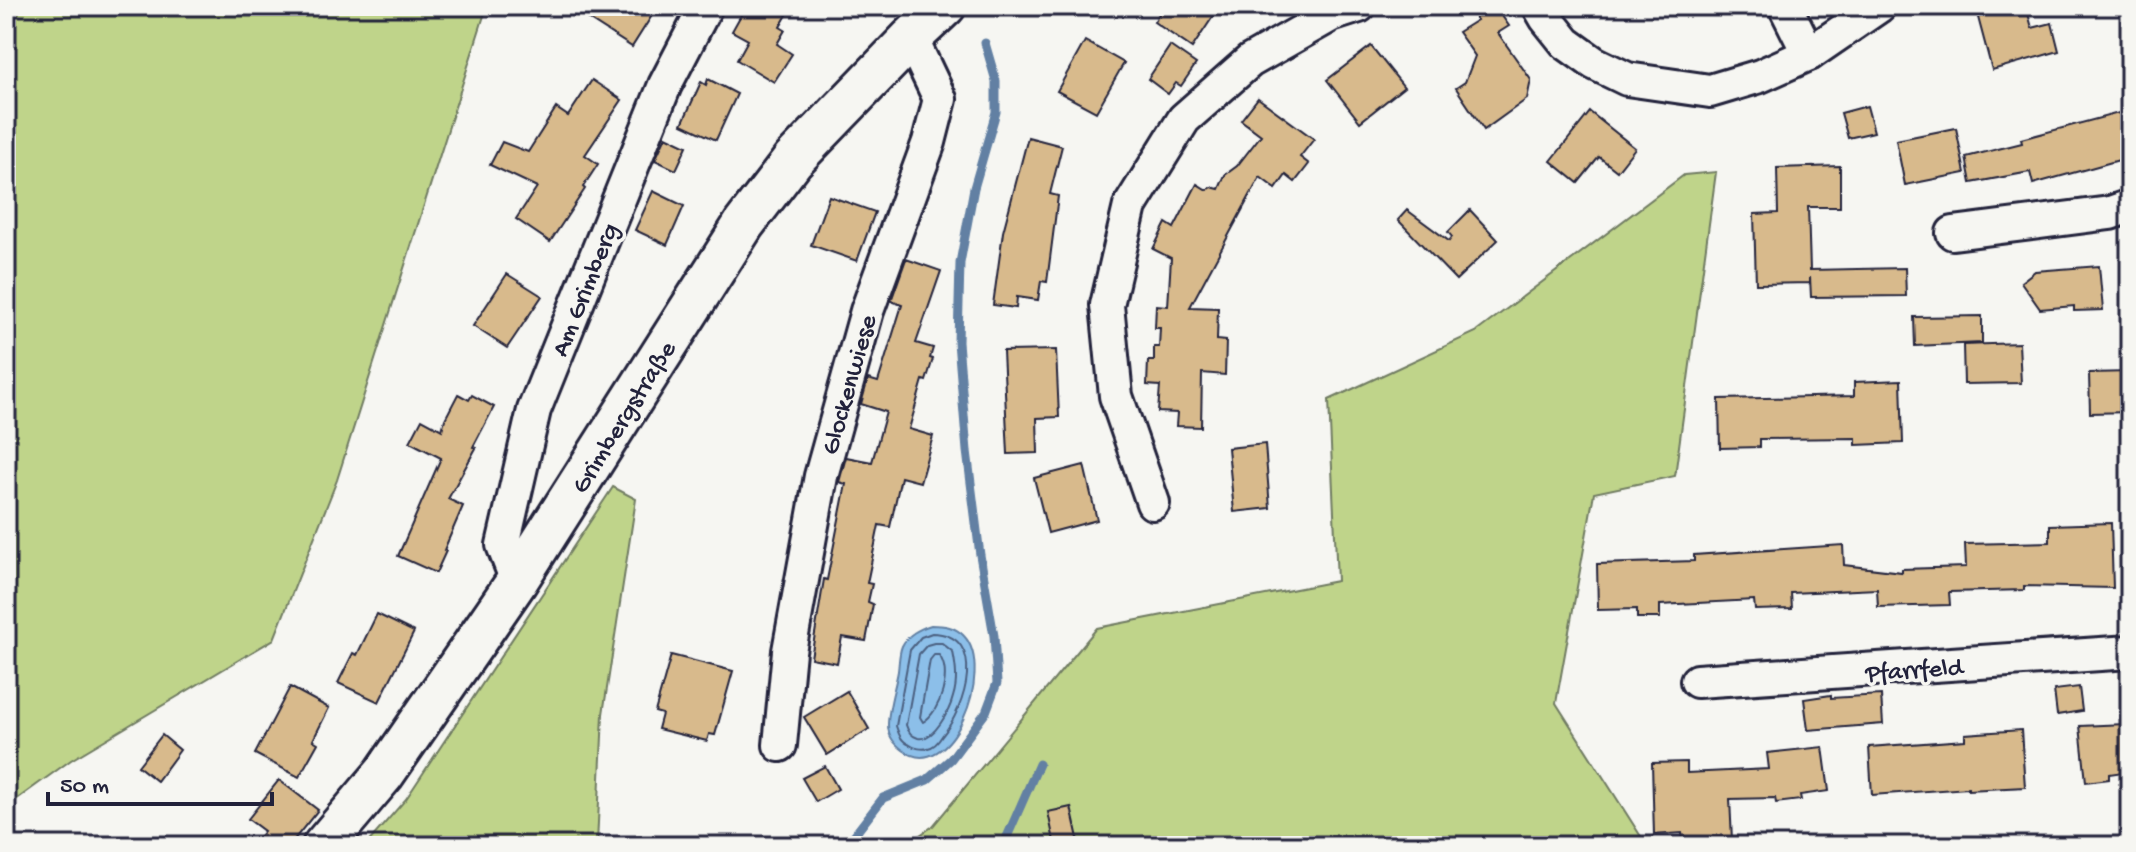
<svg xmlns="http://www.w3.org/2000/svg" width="2136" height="852" font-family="'Gochi Hand',sans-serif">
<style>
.green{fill:#bfd48a;stroke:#707b62;stroke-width:2}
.water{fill:#8cbfe9;stroke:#6280a3;stroke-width:2}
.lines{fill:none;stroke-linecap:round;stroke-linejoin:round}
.shore{stroke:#4c6181;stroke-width:2}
.stream{stroke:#6280a3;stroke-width:9}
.building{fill:#d8ba8c;stroke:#22223b;stroke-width:2}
.minor-casing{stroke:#22223b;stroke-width:38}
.tertiary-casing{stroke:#22223b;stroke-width:46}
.minor{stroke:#f6f6f2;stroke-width:32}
.tertiary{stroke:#f6f6f2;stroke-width:40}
.labels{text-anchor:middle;stroke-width:7;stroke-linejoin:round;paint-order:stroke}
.street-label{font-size:26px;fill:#22223b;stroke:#f6f6f2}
</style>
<rect width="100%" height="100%" fill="#f6f6f2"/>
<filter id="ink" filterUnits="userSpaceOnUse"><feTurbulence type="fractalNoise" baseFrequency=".0125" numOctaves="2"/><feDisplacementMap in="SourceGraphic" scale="16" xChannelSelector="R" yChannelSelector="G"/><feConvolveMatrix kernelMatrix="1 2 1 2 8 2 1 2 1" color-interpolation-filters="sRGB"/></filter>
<g filter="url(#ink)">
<g class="green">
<polygon points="6,6 487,6 337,480 274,639 71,760 6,807"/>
<polygon points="1716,172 1675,476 1594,493 1556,703 1647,846 904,846 933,826 1097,628 1337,581 1329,400 1476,332 1684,175"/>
<polygon points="613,487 636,499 603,714 597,844 604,846 365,846 406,799"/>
</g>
<path class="water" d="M931,625C943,625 955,626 964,636C996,670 950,786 903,750C895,744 888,737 888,725C888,708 895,688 898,671C899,663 899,653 902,646C908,634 919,629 931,625Z"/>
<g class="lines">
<g class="shore">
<path d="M932,633C989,634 965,709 942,736C939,741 934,747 928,748C923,750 914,748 910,745C901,741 899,735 896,726L910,650L921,637Z"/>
<path d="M934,643H942L953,652C956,667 958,682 953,697C950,709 934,742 918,738C911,736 908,732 906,725L919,654L927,645Z"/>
<path d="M934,655H939C952,673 941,711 923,722L920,717L930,660Z"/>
</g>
<g class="stream">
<polyline points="849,842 883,798 927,780 951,759 986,712 997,683 994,636 980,555 967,451 958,342 960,263 974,188 996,112 996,81 985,43"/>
<polyline points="1003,846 1039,764"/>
</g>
</g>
<g class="building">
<polygon points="568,6 658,6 632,47"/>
<polygon points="746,6 792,6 780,27 785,30 777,44 792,54 774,82 737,60 748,40 732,31"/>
<polygon points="1164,6 1220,6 1192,48 1154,22"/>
<polygon points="1467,6 1495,6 1509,26 1498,33 1531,80 1527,99 1484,130 1456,88 1465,82 1475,56 1458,32 1477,20"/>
<polygon points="1975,6 2026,6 2032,28 2052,23 2059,51 1992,70"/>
<polygon points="1085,41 1124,63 1096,112 1057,91"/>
<polygon points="1170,46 1196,64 1181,86 1176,83 1168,94 1148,79"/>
<polygon points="1371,46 1404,87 1360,122 1327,80"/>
<polygon points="708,79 737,94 716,140 682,124 701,82 706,85"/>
<polygon points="592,80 622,100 585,155 598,164 583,187 585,189 550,242 516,219 537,187 490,165 502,142 528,152 556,108 568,116"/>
<polygon points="1258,98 1314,139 1300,157 1309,164 1295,182 1286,175 1276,189 1260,177 1190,307 1218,308 1217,340 1226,341 1225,375 1202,373 1201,427 1176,426 1177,413 1158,412 1160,386 1147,385 1148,361 1154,361 1154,347 1159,347 1160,328 1155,328 1156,305 1168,306 1171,258 1153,249 1166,223 1174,228 1197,184 1207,190 1211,187 1219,189 1225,175 1237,166 1261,135 1241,120"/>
<polygon points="1867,106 1874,132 1848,138 1841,113"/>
<polygon points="2130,110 2130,157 2033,184 2030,172 1971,183 1966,157 2022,143 2021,139"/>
<polygon points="1590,112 1635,148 1617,171 1599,157 1578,183 1551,161"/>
<polygon points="1956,128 1965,173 1905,185 1896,140"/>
<polygon points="666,136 687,146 676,170 655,160"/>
<polygon points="1028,137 1062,146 1050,194 1058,196 1047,282 1041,281 1038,300 1017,297 1016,308 993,305 1003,232"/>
<polygon points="1840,166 1840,207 1808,207 1810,270 1905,268 1906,296 1811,297 1810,277 1810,283 1756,284 1754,214 1778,213 1777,168"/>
<polygon points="653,191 684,206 667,245 635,230"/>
<polygon points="829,196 875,212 857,261 811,245"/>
<polygon points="1407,210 1449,241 1452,237 1448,232 1470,210 1498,240 1456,280 1398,220"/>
<polygon points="906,259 941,271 916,343 933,348 930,358 933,359 926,381 923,380 909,429 933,436 920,482 901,477 890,527 879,525 867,583 872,584 868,602 873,604 866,641 842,637 837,663 811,658 824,579 827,580 846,484 839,482 846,457 872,462 886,412 861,404 868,379 878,382 902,305 891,301"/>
<polygon points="2099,266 2103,310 2074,311 2074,306 2040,309 2021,282 2035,271"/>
<polygon points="507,274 542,296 507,348 473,326"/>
<polygon points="1982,316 1982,343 1915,346 1914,317"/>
<polygon points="2019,343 2021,383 1964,384 1963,345"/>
<polygon points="1056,350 1059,417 1037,418 1038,453 1008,454 1003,351"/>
<polygon points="2130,372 2130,412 2090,413 2089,373"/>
<polygon points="1901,380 1903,443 1856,445 1856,438 1760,439 1760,447 1720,448 1719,399 1854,396 1854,382"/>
<polygon points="458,394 469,400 472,395 494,407 473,447 476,448 448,499 463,506 444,550 446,551 436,573 398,556 441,458 410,442 422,419 442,430 445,419"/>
<polygon points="1265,444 1270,508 1234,512 1228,448"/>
<polygon points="1084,465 1097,520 1048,533 1034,478"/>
<polygon points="2111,523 2113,588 2024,586 2024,590 1949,592 1950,605 1878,607 1877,589 1791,593 1792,609 1755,610 1754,600 1660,605 1660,618 1637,618 1637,609 1598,610 1597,564 1694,561 1694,555 1843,545 1844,565 1902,572 1902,569 1966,567 1965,544 2050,542 2050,525"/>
<polygon points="377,614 414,632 379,702 338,683 353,653 357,655"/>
<polygon points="671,655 733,671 715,735 709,734 707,741 658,729 662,714 655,712"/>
<polygon points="290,687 329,708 313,740 318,743 299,777 255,754"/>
<polygon points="2079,687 2082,711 2057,715 2054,690"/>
<polygon points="847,691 869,729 827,755 804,717"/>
<polygon points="1831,695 1831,698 1881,695 1883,724 1808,730 1804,699"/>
<polygon points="2125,724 2130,771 2109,774 2109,779 2086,782 2080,726"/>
<polygon points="2021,730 2025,787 1968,790 1968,788 1872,795 1869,747 1965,740 1965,734"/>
<polygon points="162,735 180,750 157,781 138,766"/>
<polygon points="1823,747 1829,791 1800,795 1801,800 1776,803 1775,798 1730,799 1732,840 1683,842 1682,833 1654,835 1652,763 1687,762 1687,773 1769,769 1767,753"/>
<polygon points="825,766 838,789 816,802 802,778"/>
<polygon points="279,780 318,810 289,846 252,846 264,831 248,819"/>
<polygon points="1071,807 1079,843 1055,846 1048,812"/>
</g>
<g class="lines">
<defs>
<g id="minor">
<polyline points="1539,6 1546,18 1566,43 1594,63 1627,79 1710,91 1760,76 1809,54 1879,6"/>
<polyline points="1785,6 1809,54"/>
<polyline points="1953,233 2110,213 2130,206"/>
<polyline points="1153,503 1116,396 1107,305 1130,206 1184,119 1250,61 1331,15 1359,6"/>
<polyline points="517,581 503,545 534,410 665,85 706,6"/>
<polyline points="1697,681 2130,652"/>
<polyline points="780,745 789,651 821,476 867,311 929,142 940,99 911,38"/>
</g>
<polyline id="tertiary" points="323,846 384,774 517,581 744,224 793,160 911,38 945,6"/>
</defs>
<use href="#minor" class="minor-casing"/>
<use href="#tertiary" class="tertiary-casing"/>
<use href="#minor" class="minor"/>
<use href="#tertiary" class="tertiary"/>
</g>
</g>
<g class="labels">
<g class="street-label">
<text transform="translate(583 289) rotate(-68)" y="9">Am Grimberg</text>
<text transform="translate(847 384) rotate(-74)" y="9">Glockenwiese</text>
<text transform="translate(622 416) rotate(-58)" y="9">Grimbergstraße</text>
<text transform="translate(1914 668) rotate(-4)" y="9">Pfarrfeld</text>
</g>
</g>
<rect width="2136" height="852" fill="none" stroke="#f6f6f2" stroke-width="32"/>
<rect x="16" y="16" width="2104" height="820" fill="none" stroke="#22223b" stroke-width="3" filter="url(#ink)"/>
<path d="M48 792v12h224v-12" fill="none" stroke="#22223b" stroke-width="4"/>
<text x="60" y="792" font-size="24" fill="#22223b" stroke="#f6f6f2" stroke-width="6" paint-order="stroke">50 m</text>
</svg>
